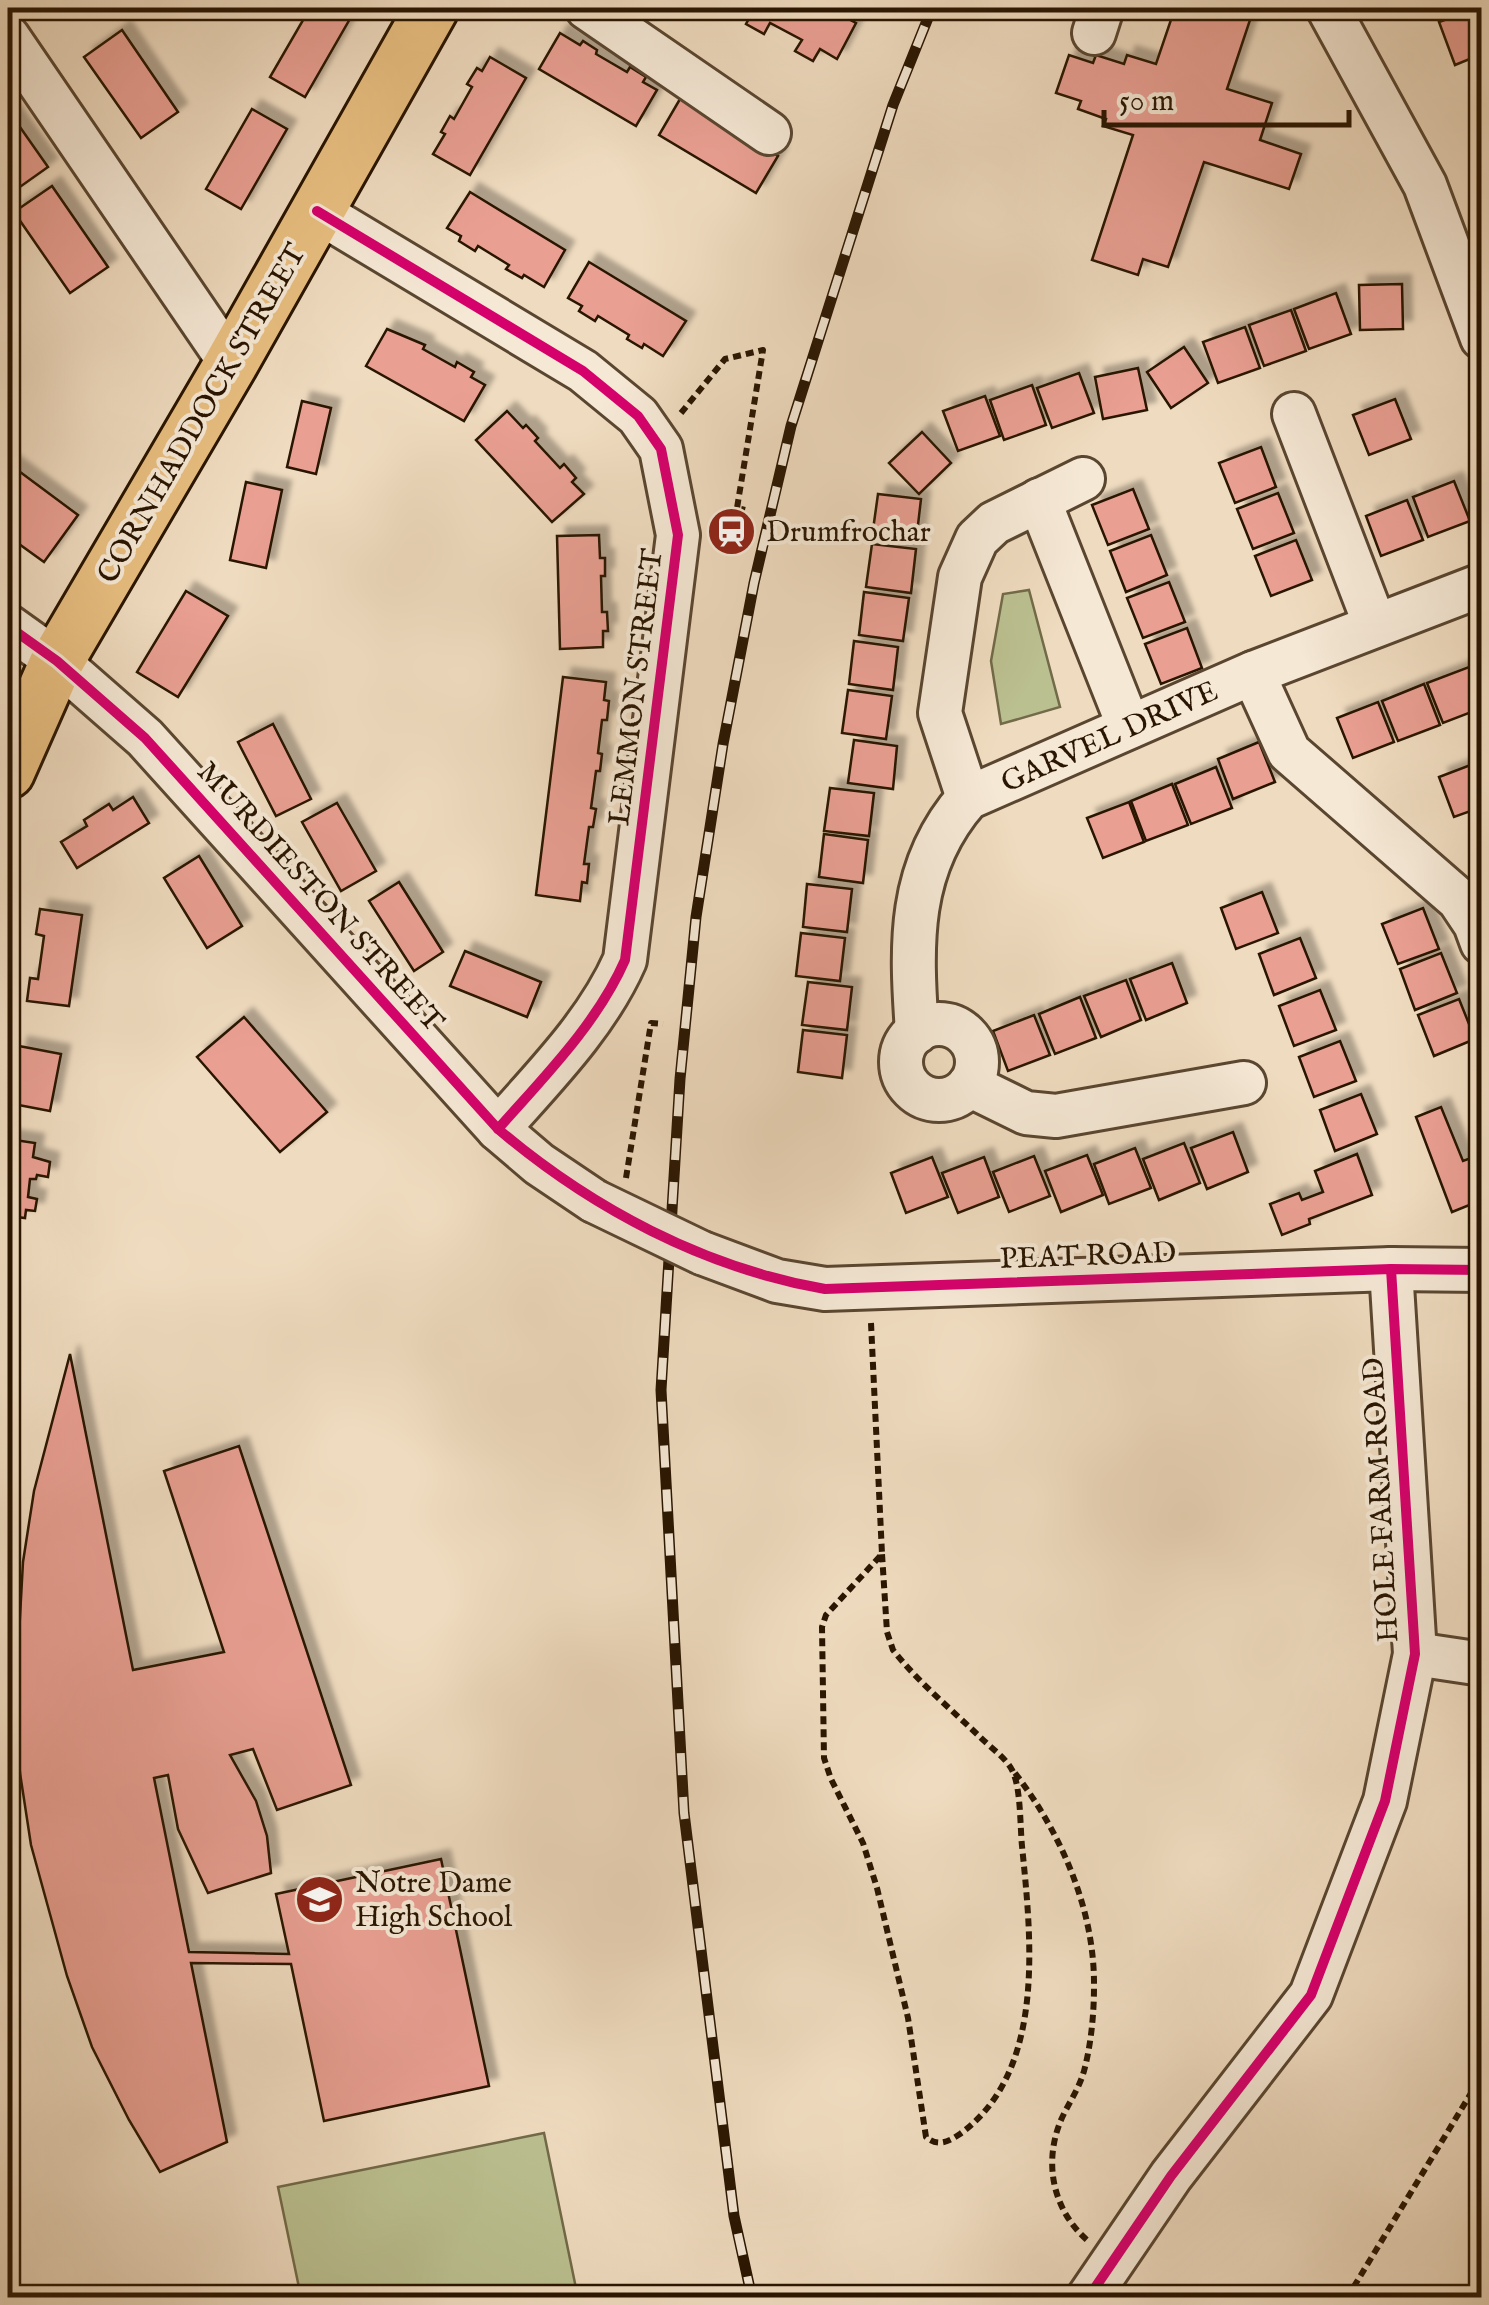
<svg xmlns="http://www.w3.org/2000/svg" width="1489" height="2305" font-family="'IM FELL English',serif">
<style>
.green{fill:#bbc090;stroke:#726a48;stroke-width:2.5}
.building{fill:#e99f92;stroke:#291501;stroke-width:2.5;filter:url(#shadow)}
.lines{fill:none;stroke-linecap:round;stroke-linejoin:round}
.minor-casing{stroke:#5a4630;stroke-width:48}
.major-casing{stroke:#291501;stroke-width:58}
.path{stroke:#291501;stroke-width:6;stroke-dasharray:8 5;stroke-linecap:butt}
.minor{stroke:#f5e8d5;stroke-width:42}
.major{stroke:#e8be80;stroke-width:52}
.rail-casing{stroke:#291501;stroke-width:11}
.rail{stroke:#f5e8d5;stroke-width:8;stroke-dasharray:22;stroke-linecap:butt}
.minor-bridge-casing{stroke:#5a4630;stroke-width:48;stroke-linecap:butt}
.minor-bridge{stroke:#f5e8d5;stroke-width:42}
.cycleway-casing{stroke:#f5e8d5;stroke-width:16}
.cycleway{stroke:#d6006c;stroke-width:10}
.labels{text-anchor:middle;stroke-width:8;stroke-linejoin:round;paint-order:stroke}
.street-label{font-size:30px;fill:#291501;stroke:#f5e8d5}
.poi-label{font-size:30px;fill:#291501;stroke:#f5e8d5;text-anchor:start}
</style>
<defs>
<filter id="shadow"><feDropShadow dx="9" dy="-9" stdDeviation="2.5" flood-color="#0004"/></filter>
</defs>
<rect width="100%" height="100%" fill="#efdbbf"/>
<filter id="stains"><feTurbulence type="fractalNoise" baseFrequency=".002" numOctaves="4"/><feColorMatrix values="0 0 0 0 .2 0 0 0 0 .09 0 0 0 0 .02 0 0 0 .5 -.17"/></filter>
<radialGradient id="worn" r=".72"><stop offset=".6" stop-color="#630" stop-opacity="0"/><stop offset="1" stop-color="#630" stop-opacity=".3"/></radialGradient>
<g class="green">
<polygon points="1029,590 1060,707 1001,724 991,661 1003,594"/>
<polygon points="544,2133 577,2293 556,2298 301,2297 278,2187"/>
</g>
<g class="building">
<polygon points="310,8 333,8 351,17 305,97 270,77"/>
<polygon points="742,8 827,8 856,23 837,59 820,49 813,61 795,51 802,40 770,23 764,34 746,24 752,13"/>
<polygon points="1175,8 1254,8 1227,89 1272,103 1260,140 1301,154 1289,189 1204,162 1168,267 1143,259 1138,275 1092,260 1133,135 1103,126 1106,119 1078,109 1081,101 1056,93 1069,55 1093,63 1096,55 1124,64 1127,55 1156,64"/>
<polygon points="1478,8 1482,16 1482,54 1455,65 1439,22"/>
<polygon points="122,30 178,112 141,138 84,57"/>
<polygon points="560,33 580,45 583,41 597,50 596,54 627,72 630,67 646,77 643,82 657,90 636,126 539,69"/>
<polygon points="490,57 526,78 470,175 433,154 445,134 441,132 450,116 454,119 472,87 467,84 477,68 482,71"/>
<polygon points="680,99 778,156 756,193 659,135"/>
<polygon points="252,109 287,129 241,209 206,189"/>
<polygon points="8,110 48,167 10,194 8,190"/>
<polygon points="52,186 108,267 70,293 14,212"/>
<polygon points="470,192 565,250 544,287 524,275 522,278 506,269 509,265 478,246 475,251 459,241 461,236 447,228"/>
<polygon points="589,262 686,321 663,356 644,344 642,348 627,339 629,335 598,316 595,321 579,311 582,306 568,298"/>
<polygon points="1402,284 1403,329 1360,330 1359,285"/>
<polygon points="1336,293 1351,334 1309,349 1294,309"/>
<polygon points="1291,310 1306,351 1264,366 1249,325"/>
<polygon points="1245,327 1260,368 1218,383 1203,342"/>
<polygon points="387,329 425,345 423,349 455,367 457,362 474,372 471,377 485,385 464,421 366,366"/>
<polygon points="1184,347 1208,383 1171,408 1147,372"/>
<polygon points="1138,368 1147,410 1103,419 1095,377"/>
<polygon points="1079,373 1094,413 1052,428 1037,388"/>
<polygon points="1032,385 1046,425 1004,440 990,400"/>
<polygon points="985,396 1000,436 958,451 943,411"/>
<polygon points="1395,399 1411,439 1369,455 1353,415"/>
<polygon points="302,401 331,408 316,474 287,467"/>
<polygon points="507,411 523,428 526,425 538,438 535,441 560,468 564,464 576,478 572,482 584,494 552,522 476,440"/>
<polygon points="922,432 951,463 919,494 889,463"/>
<polygon points="1261,447 1276,487 1235,503 1219,463"/>
<polygon points="8,463 78,515 44,562 8,536"/>
<polygon points="1454,481 1470,521 1428,537 1413,497"/>
<polygon points="246,482 282,490 266,568 230,560"/>
<polygon points="1133,489 1149,529 1108,545 1092,505"/>
<polygon points="1278,493 1294,533 1253,549 1237,509"/>
<polygon points="878,494 921,499 916,542 872,537"/>
<polygon points="1407,500 1423,540 1381,556 1366,516"/>
<polygon points="599,535 600,558 605,558 605,576 601,576 602,612 607,612 608,631 603,631 603,647 560,649 557,536"/>
<polygon points="1151,535 1167,575 1126,592 1110,551"/>
<polygon points="1296,540 1312,580 1271,596 1255,556"/>
<polygon points="872,544 916,549 911,593 866,587"/>
<polygon points="1169,582 1185,622 1143,638 1127,598"/>
<polygon points="186,591 228,616 178,697 137,672"/>
<polygon points="864,592 909,598 903,641 859,635"/>
<polygon points="1187,628 1202,668 1161,684 1145,644"/>
<polygon points="854,641 898,647 893,690 849,684"/>
<polygon points="1469,667 1482,699 1482,708 1443,723 1427,683"/>
<polygon points="563,677 606,682 604,700 609,701 607,720 602,720 598,753 602,754 600,771 596,771 591,808 596,809 593,827 589,827 584,864 589,864 587,883 582,882 580,901 536,895"/>
<polygon points="1424,684 1440,725 1398,741 1382,701"/>
<polygon points="848,690 892,696 886,739 842,733"/>
<polygon points="1378,702 1394,742 1353,758 1337,718"/>
<polygon points="273,724 311,799 276,816 238,742"/>
<polygon points="854,740 897,746 893,789 848,783"/>
<polygon points="1259,742 1275,782 1233,799 1218,759"/>
<polygon points="1481,761 1482,807 1454,817 1439,777"/>
<polygon points="1216,767 1232,808 1191,824 1175,784"/>
<polygon points="1172,784 1188,825 1146,841 1131,801"/>
<polygon points="830,788 874,793 869,836 824,831"/>
<polygon points="133,797 149,823 77,868 61,842 87,826 84,820 109,804 113,810"/>
<polygon points="1129,802 1144,842 1103,858 1087,818"/>
<polygon points="337,803 376,871 341,891 302,822"/>
<polygon points="824,834 868,840 863,883 819,877"/>
<polygon points="199,856 242,926 207,948 164,878"/>
<polygon points="399,882 443,952 414,971 369,901"/>
<polygon points="807,884 852,889 847,932 803,927"/>
<polygon points="1262,892 1278,933 1236,949 1221,908"/>
<polygon points="1423,908 1439,949 1398,964 1382,924"/>
<polygon points="40,909 82,915 69,1006 27,1001 30,978 38,979 44,936 36,934"/>
<polygon points="801,933 845,938 840,981 796,976"/>
<polygon points="1300,938 1316,978 1274,995 1259,954"/>
<polygon points="465,951 541,982 527,1017 450,986"/>
<polygon points="1441,953 1457,993 1415,1010 1400,969"/>
<polygon points="1172,963 1187,1003 1146,1020 1130,979"/>
<polygon points="1126,980 1141,1020 1101,1037 1084,996"/>
<polygon points="808,982 852,987 847,1030 802,1025"/>
<polygon points="1320,990 1336,1030 1294,1046 1279,1006"/>
<polygon points="1080,997 1096,1038 1055,1054 1039,1014"/>
<polygon points="1459,999 1475,1039 1434,1056 1418,1015"/>
<polygon points="1034,1015 1050,1055 1008,1071 993,1031"/>
<polygon points="244,1017 327,1112 280,1152 197,1057"/>
<polygon points="803,1030 847,1035 842,1078 798,1072"/>
<polygon points="1340,1041 1356,1081 1314,1097 1299,1057"/>
<polygon points="19,1046 61,1054 50,1111 8,1103"/>
<polygon points="1361,1094 1377,1134 1335,1151 1320,1110"/>
<polygon points="1441,1107 1463,1161 1482,1154 1482,1200 1452,1212 1416,1117"/>
<polygon points="1233,1132 1248,1172 1207,1189 1191,1148"/>
<polygon points="8,1139 35,1143 33,1157 50,1162 48,1177 37,1175 36,1179 30,1179 28,1197 37,1199 35,1211 26,1210 25,1218 8,1216"/>
<polygon points="1184,1143 1200,1183 1159,1200 1143,1159"/>
<polygon points="1135,1148 1151,1188 1109,1204 1094,1164"/>
<polygon points="1357,1154 1372,1195 1309,1219 1310,1224 1282,1235 1270,1204 1299,1193 1302,1200 1323,1192 1315,1171"/>
<polygon points="1087,1155 1103,1195 1061,1212 1045,1171"/>
<polygon points="1034,1156 1050,1196 1009,1212 993,1172"/>
<polygon points="932,1157 948,1197 906,1213 891,1173"/>
<polygon points="984,1157 999,1197 958,1213 942,1173"/>
<polygon points="70,1354 133,1670 224,1652 164,1471 239,1446 351,1785 277,1810 253,1749 230,1755 256,1801 267,1836 271,1873 208,1893 178,1829 168,1775 154,1778 189,1952 289,1954 276,1894 441,1859 489,2086 324,2121 291,1964 191,1963 227,2142 160,2172 129,2120 92,2047 67,1976 31,1845 20,1773 15,1708 23,1562 34,1491"/>
</g>
<g class="lines">
<defs>
<g id="minor">
<polyline points="587,8 769,133"/>
<polyline points="1328,8 1425,185 1482,338"/>
<polyline points="1094,33 1102,8"/>
<polyline points="8,37 231,364"/>
<path d="M317,211L583,371L638,416L661,449L678,535L625,960C597,1024 543,1078 498,1129"/>
<polyline points="1294,414 1375,625"/>
<polyline points="1039,500 1129,727"/>
<polyline points="8,626 57,661 145,738 498,1129 539,1164 594,1201"/>
<polyline points="1253,673 1289,752 1459,900 1475,924 1482,943"/>
<polyline points="968,798 940,713 960,577 977,539 994,523 1083,479"/>
<circle cx="939" cy="1062" r="38"/>
<path d="M917,1032C911,945 907,867 968,798L1253,673L1482,585"/>
<polyline points="969,1085 1026,1113 1056,1116 1244,1083"/>
<polyline points="702,1253 777,1281 825,1289 1391,1269 1482,1270"/>
<polyline points="1415,1654 1482,1664"/>
<polyline points="1088,2298 1171,2176 1311,1995 1385,1801 1415,1654 1391,1269"/>
</g>
<polyline id="major" points="8,772 57,661 231,364 432,8"/>
</defs>
<use href="#minor" class="minor-casing"/>
<use href="#major" class="major-casing"/>
<g class="path">
<polyline points="681,413 725,359 763,350 737,508 745,510"/>
<polyline points="626,1178 651,1023 663,1024"/>
<path d="M871,1323L882,1554L826,1615L822,1627L824,1758L831,1779L863,1843L877,1888L908,2018L926,2137C938,2147 948,2142 960,2134C1047,2071 1031,1937 1022,1846C1020,1826 1021,1787 1012,1770C1006,1758 990,1747 980,1737C951,1709 919,1683 893,1650L887,1632L882,1554"/>
<path d="M1015,1773C1061,1833 1095,1910 1094,1987C1094,2014 1091,2045 1084,2071C1079,2089 1068,2104 1061,2120C1043,2163 1053,2210 1087,2240"/>
<polyline points="1347,2298 1482,2075"/>
</g>
<use href="#minor" class="minor"/>
<use href="#major" class="major"/>
<defs>
<polyline id="rail" points="752,2298 734,2216 684,1813 661,1390 680,1079 696,917 723,744 754,583 791,426 893,105 932,8"/>
</defs>
<use href="#rail" class="rail-casing"/>
<use href="#rail" class="rail"/>
<defs>
<polyline id="minor-bridge" points="594,1201 702,1253"/>
</defs>
<use href="#minor-bridge" class="minor-bridge-casing"/>
<use href="#minor-bridge" class="minor-bridge"/>
<defs>
<g id="cycleway">
<path d="M317,211L583,371L638,416L661,449L678,535L625,960C597,1024 543,1078 498,1129"/>
<path d="M8,626L57,661L145,738L498,1129C591,1208 704,1268 825,1289L1391,1269L1482,1270"/>
<polyline points="1088,2298 1171,2176 1311,1995 1385,1801 1415,1654 1391,1269"/>
</g>
</defs>
<use href="#cycleway" class="cycleway-casing"/>
<use href="#cycleway" class="cycleway"/>
</g>
<defs>
<symbol id="station-disc" viewBox="-11 -11 22 22"><circle r="9.5" fill="#8f2418" stroke="#f5e8d5"/><path d="M-3-6H3Q5-6 5-4V2Q5 4 3 4L4.5 6H3L1.5 4h-3L-3 6H-4.5L-3 4Q-5 4-5 2V-4Q-5-6-3-6ZM-3.5-4v3h7v-3ZM-3.5 1v1.5H-2V1ZM2 1v1.5H3.5V1Z" fill="#fff"/></symbol>
<symbol id="school-disc" viewBox="-11 -11 22 22"><circle r="9.5" fill="#8f2418" stroke="#f5e8d5"/><path d="M0-5L7-2L0 1L-7-2ZM-4 1L0 2.5L4 1V4Q0 6-4 4Z" fill="#fff"/></symbol>
</defs>
<g fill-rule="evenodd">
<use href="#station-disc" x="704" y="504" width="55" height="55"/>
<use href="#school-disc" x="292" y="1872" width="55" height="55"/>
</g>
<g class="labels">
<g class="street-label">
<text transform="translate(201 413) rotate(-60)" y="10">CORNHADDOCK STREET</text>
<text transform="translate(635 687) rotate(-83)" y="10">LEMMON STREET</text>
<text transform="translate(1109 736) rotate(-24)" y="10">GARVEL DRIVE</text>
<text transform="translate(321 896) rotate(48)" y="10">MURDIESTON STREET</text>
<text transform="translate(1088 1255) rotate(-2)" y="10">PEAT ROAD</text>
<text transform="translate(1380 1500) rotate(-93)" y="10">HOLE FARM ROAD</text>
</g>
<g class="poi-label">
<text x="766" y="541">Drumfrochar</text>
<text x="355" y="1892">Notre Dame<tspan x="355" dy="34">High School</tspan></text>
</g>
</g>
<rect width="1489" height="2305" fill="none" stroke="#efdbbf" stroke-width="40"/>
<rect x="10" y="10" width="1469" height="2285" fill="none" stroke="#291501" stroke-width="5"/>
<rect x="20" y="20" width="1449" height="2265" fill="none" stroke="#291501" stroke-width="2.5"/>
<path d="M1104 110v15h245v-15" fill="none" stroke="#291501" stroke-width="5"/>
<text x="1119" y="110" font-size="30" fill="#291501" stroke="#f5e8d5" stroke-width="8" paint-order="stroke">50 m</text>
<rect width="100%" height="100%" filter="url(#stains)"/>
<rect width="100%" height="100%" fill="url(#worn)"/>
</svg>
